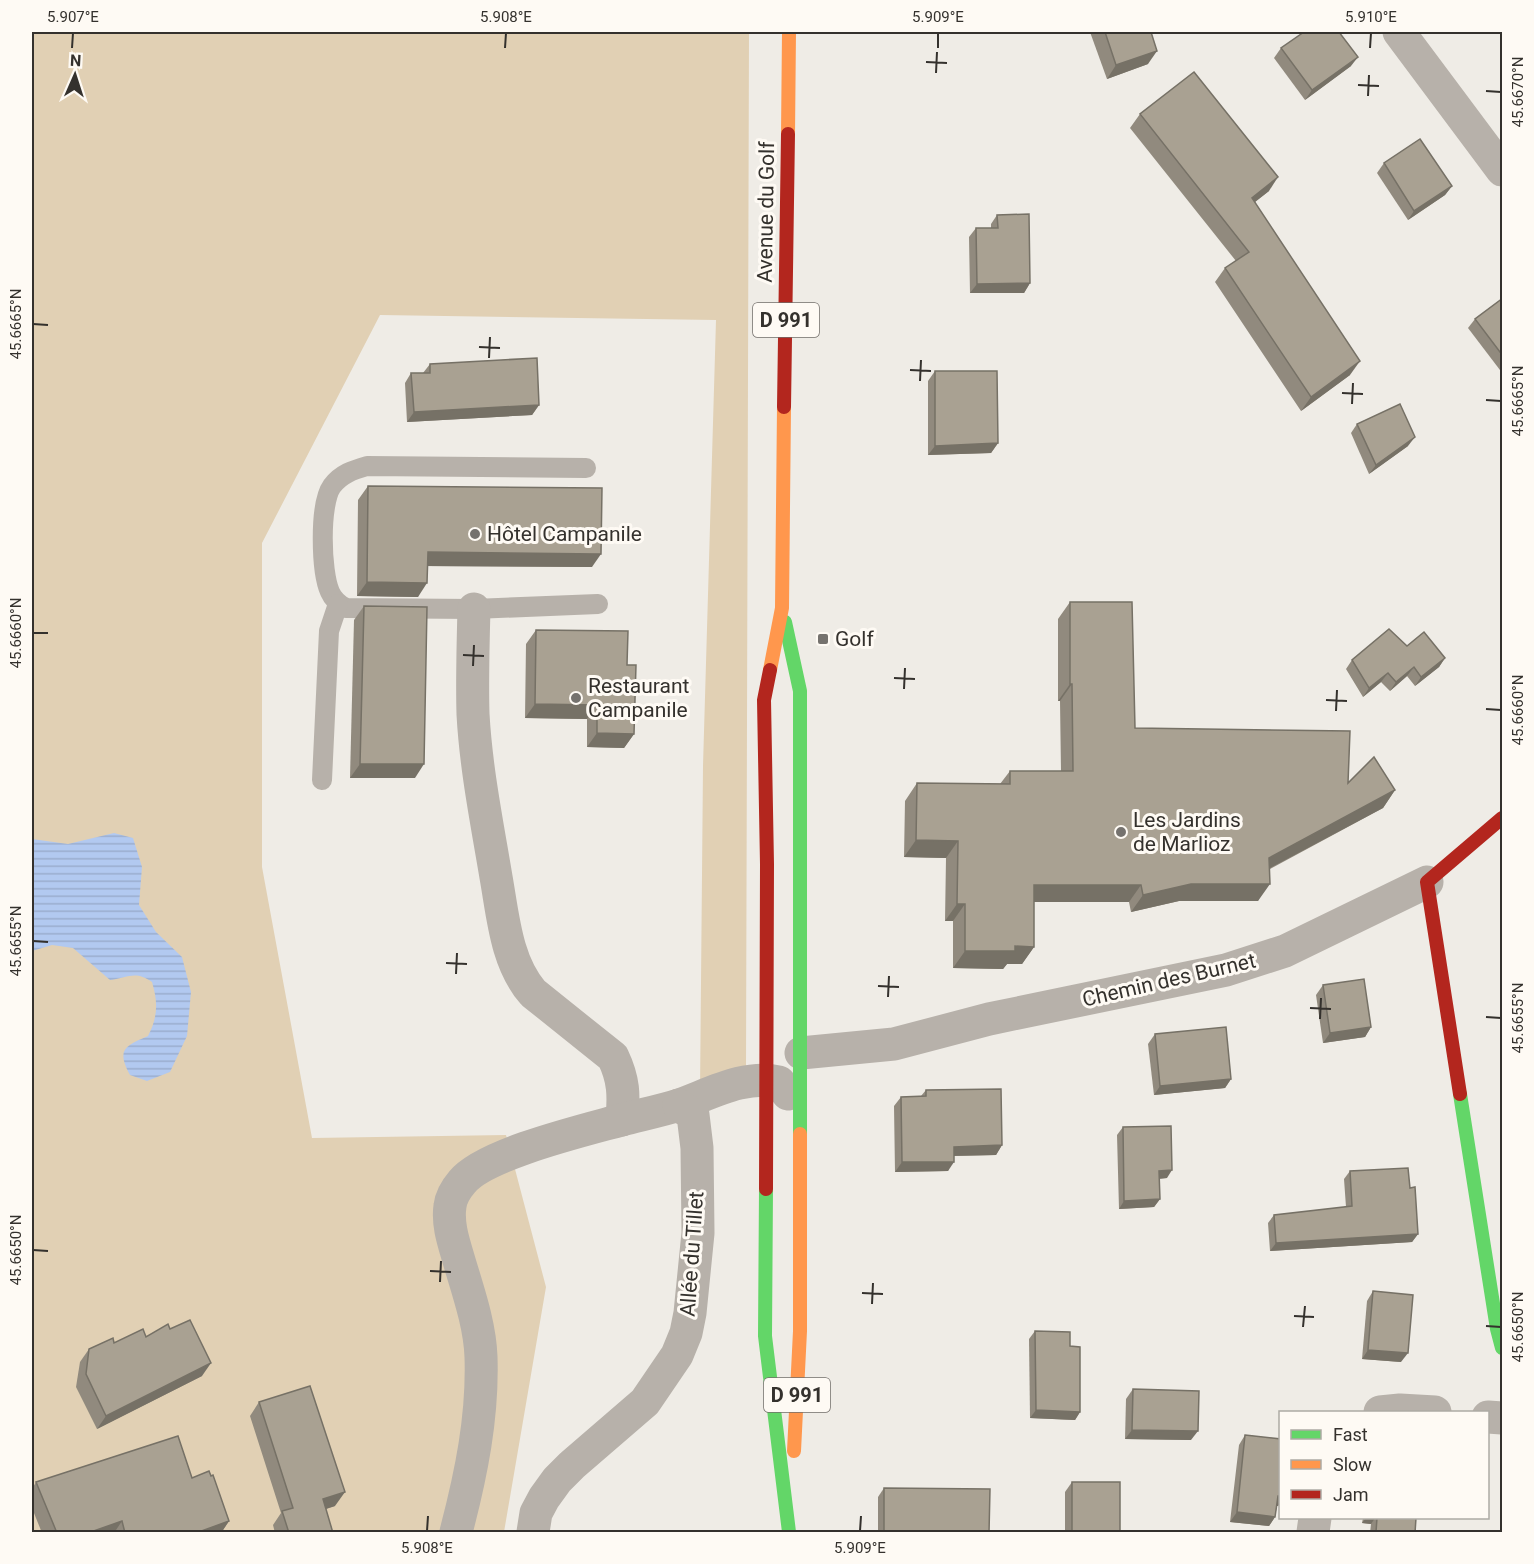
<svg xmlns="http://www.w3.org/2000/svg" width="1534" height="1564" font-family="Roboto,sans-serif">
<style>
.green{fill:#e1d0b4}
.water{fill:url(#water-rules)}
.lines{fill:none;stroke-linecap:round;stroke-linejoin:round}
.lane{stroke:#b7b1aa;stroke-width:20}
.street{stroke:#b7b1aa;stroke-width:33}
.fast{stroke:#63d668;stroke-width:14}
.slow{stroke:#ff974d;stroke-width:14}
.jam{stroke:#b3261e;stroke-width:14}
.wall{fill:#918a7e}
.shaded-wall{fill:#767166}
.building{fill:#a9a192;stroke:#767166;stroke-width:1.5}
.ticks{fill:none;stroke:#34312d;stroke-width:2}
.poi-dot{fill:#75726e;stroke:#fefaf4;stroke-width:2}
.labels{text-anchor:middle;stroke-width:6;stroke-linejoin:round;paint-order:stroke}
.shield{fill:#fefaf4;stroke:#716d69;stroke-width:1.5}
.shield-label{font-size:20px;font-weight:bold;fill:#34312d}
.street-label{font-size:21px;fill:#34312d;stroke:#fefaf4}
.poi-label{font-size:21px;fill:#34312d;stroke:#fefaf4;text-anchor:start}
.neatline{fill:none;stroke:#34312d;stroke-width:2}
.ticks-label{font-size:15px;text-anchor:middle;fill:#34312d}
</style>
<defs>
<pattern id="water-rules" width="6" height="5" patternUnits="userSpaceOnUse" patternTransform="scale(1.5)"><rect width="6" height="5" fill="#b2c9f0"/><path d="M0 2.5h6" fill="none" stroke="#9aadce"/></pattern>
</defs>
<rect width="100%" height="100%" fill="#efece6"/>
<polygon class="green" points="32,32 749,32 746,1068 700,1092 703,766 716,320 380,315 262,543 262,867 312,1138 506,1135 546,1287 504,1532 32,1532"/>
<path class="water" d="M114,833L133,838L142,867L139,905L156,932L182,957L191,992L187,1036L170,1072L147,1081L130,1075C116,1049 125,1046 148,1036C158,1017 158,1002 152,982C135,970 128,978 110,980L73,948L52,945L32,951V839L68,844Z"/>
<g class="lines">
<g class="lane">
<path d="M586,468L367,466C353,470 341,474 332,486C319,504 321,572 330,592C333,599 338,604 346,608L474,609L598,604"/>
<polyline points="322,780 329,631 338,604"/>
</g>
<g class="street">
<polyline points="1399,32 1502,170"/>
<path d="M474,609C473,644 472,680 473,714C476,769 487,823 496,877C503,916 506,962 533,993L613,1057C624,1080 624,1095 622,1120"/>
<polyline points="801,1053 894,1044 989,1019 1226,970 1285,951 1427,882"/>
<polyline points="1380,1412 1400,1410 1435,1412"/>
<polyline points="1488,1417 1502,1418"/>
<path d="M456,1532C471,1475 483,1417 481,1357C480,1326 469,1294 460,1264C455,1246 447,1226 450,1206C451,1198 456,1189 462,1182C484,1154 585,1130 621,1120C640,1115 660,1111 679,1105C710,1094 745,1074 779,1082L788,1094"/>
<polyline points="533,1532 536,1513 544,1498 557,1480 572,1465 645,1402 677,1355 686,1333 690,1313 698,1233 697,1148 693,1115 679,1105"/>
<polyline points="1313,1532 1315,1518"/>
</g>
<g class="fast">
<polyline points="785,622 800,691 800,1134"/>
<polyline points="1460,1094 1497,1329 1502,1348"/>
<polyline points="766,1189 765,1336 789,1532"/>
</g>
<g class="slow">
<polyline points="788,134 789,32"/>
<polyline points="770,670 782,608 784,407"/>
<polyline points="794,1451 800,1331 800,1134"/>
</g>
<g class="jam">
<polyline points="784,407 788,134"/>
<polyline points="1460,1094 1427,882 1502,818"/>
<polyline points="766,1189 767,864 764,700 770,670"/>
</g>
</g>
<g class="wall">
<polygon points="1090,32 1151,32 1148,64 1107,79"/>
<polygon points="1281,48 1351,66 1305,100 1274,58"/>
<polygon points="1140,114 1269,191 1255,202 1350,375 1301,411 1215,282 1225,268 1236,261 1130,128"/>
<polygon points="1384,163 1452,186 1445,195 1408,220 1377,173"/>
<polygon points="997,215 1030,283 1024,293 970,293 969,237 976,228 991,228 991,224"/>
<polygon points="1503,298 1503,374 1468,328 1475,319"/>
<polygon points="430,364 539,405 532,415 407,422 405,383 411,373 423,373"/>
<polygon points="935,371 998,443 991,453 928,455 928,381"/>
<polygon points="1357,424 1408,446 1369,474 1351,433"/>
<polygon points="368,486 592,567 428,566 418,597 357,596 358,500"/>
<polygon points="1070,602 1135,728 1348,783 1395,790 1383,808 1270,869 1258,901 1179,901 1131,912 1129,902 1034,902 1034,947 1022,964 1007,964 1003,969 953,968 953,921 945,921 946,858 904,857 905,801 917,783 1000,784 1010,771 1061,771 1060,701 1058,701 1058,619"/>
<polygon points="364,606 415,778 350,778 354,620"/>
<polygon points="536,630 627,665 634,734 624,748 587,747 587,719 525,718 526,644"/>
<polygon points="1407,646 1445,658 1439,667 1415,686 1407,676 1390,691 1381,682 1363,697 1346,669 1352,660"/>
<polygon points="1323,985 1371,1027 1365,1037 1323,1043 1316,995"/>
<polygon points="1155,1034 1231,1079 1225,1088 1154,1095 1148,1044"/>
<polygon points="926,1090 1002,1145 996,1155 954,1156 948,1171 895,1172 894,1106 901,1097 921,1096"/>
<polygon points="1123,1127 1167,1178 1159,1179 1160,1199 1154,1207 1119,1209 1117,1135"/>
<polygon points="1350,1171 1410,1188 1418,1234 1412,1242 1270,1251 1268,1223 1274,1215 1346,1207 1344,1179"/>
<polygon points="1373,1291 1401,1362 1362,1359 1367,1301"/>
<polygon points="1035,1331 1070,1346 1080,1412 1075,1420 1030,1418 1029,1339"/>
<polygon points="146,1337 202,1376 97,1429 76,1387 80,1362 89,1349 114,1343"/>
<polygon points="1133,1389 1191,1440 1125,1439 1126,1399"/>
<polygon points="259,1402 335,1506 326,1509 333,1533 275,1533 273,1525 281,1513 250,1416"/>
<polygon points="1245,1435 1281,1439 1281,1502 1278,1506 1277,1506 1275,1517 1269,1526 1230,1522 1239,1445"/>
<polygon points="192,1478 229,1521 221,1533 42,1533 32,1508 32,1489 36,1482"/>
<polygon points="1072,1482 1120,1533 1065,1533 1065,1492"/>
<polygon points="884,1488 989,1533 878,1533 878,1497"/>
<polygon points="1363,1518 1416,1518 1415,1533 1370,1533 1371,1524 1362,1523"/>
</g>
<g class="shaded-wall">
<polygon points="1157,51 1148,64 1107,79 1116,65"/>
<polygon points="1358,57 1351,66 1305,100 1312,90"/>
<polygon points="1278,177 1269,191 1242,212 1252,198"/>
<polygon points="1452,186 1445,195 1408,220 1414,211"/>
<polygon points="1030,283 1024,293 970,293 977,284"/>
<polygon points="1360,361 1350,375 1301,411 1311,397"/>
<polygon points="539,405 532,415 407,422 414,412"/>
<polygon points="1415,437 1408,446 1369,474 1376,465"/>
<polygon points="998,443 991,453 928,455 935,446"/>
<polygon points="428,552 601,554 592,567 418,566"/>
<polygon points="367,582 427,583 418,597 357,596"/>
<polygon points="1445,658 1439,667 1415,686 1421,677"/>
<polygon points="1414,667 1407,676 1390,691 1396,682"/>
<polygon points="1388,673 1381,682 1363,697 1369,688"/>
<polygon points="1070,684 1072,684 1060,701 1058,701"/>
<polygon points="535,704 597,705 587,719 525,718"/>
<polygon points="597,733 634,734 624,748 587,747"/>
<polygon points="360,764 424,764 415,778 350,778"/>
<polygon points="1395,790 1383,808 1257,875 1269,858"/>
<polygon points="916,840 958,841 946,858 904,857"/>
<polygon points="1191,884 1270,884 1258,901 1179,901 1131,912 1143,895"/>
<polygon points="1034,885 1141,885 1129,902 1022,902"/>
<polygon points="957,904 965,904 953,921 945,921"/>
<polygon points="1015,946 1034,947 1022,964 1007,964 1003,969 953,968 965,951"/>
<polygon points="1371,1027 1365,1037 1323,1043 1330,1033"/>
<polygon points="1231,1079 1225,1088 1154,1095 1160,1086"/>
<polygon points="1002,1145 996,1155 947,1156 954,1147"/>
<polygon points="902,1162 954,1162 948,1171 895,1172"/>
<polygon points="1172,1170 1167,1178 1154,1179 1159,1171"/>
<polygon points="1160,1199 1154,1207 1119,1209 1124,1201"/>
<polygon points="1418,1234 1412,1242 1270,1251 1276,1243"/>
<polygon points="1368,1350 1408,1353 1401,1362 1362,1359"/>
<polygon points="211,1363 202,1376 97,1429 106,1416"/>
<polygon points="1036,1410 1080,1412 1075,1420 1030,1418"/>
<polygon points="1132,1430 1198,1431 1191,1440 1125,1439"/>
<polygon points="345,1492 335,1506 313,1513 323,1499"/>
<polygon points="1278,1496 1281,1496 1281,1502 1278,1506 1271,1505"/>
<polygon points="1237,1512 1275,1517 1269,1526 1230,1522"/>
<polygon points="1366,1518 1375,1518 1371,1524 1362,1523"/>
<polygon points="122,1521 114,1533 88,1533"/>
<polygon points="229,1521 221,1533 196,1533"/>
</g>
<g class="building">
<polygon points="1105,32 1151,32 1157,51 1116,65"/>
<polygon points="1304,32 1339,32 1358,57 1312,90 1281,48"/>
<polygon points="1194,72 1278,177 1252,198 1360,361 1311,397 1225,268 1249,252 1140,114"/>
<polygon points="1420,139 1452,186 1414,211 1384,163"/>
<polygon points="1029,214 1030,283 977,284 976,228 998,228 997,215"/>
<polygon points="1503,298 1503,356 1475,319"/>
<polygon points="537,358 539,405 414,412 411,373 430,373 430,364"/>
<polygon points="935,371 997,371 998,443 935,446"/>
<polygon points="1400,404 1415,437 1376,465 1357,424"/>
<polygon points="368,486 602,488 601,554 428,552 427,583 367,582"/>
<polygon points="1070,602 1132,602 1135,728 1350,731 1348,783 1374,757 1395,790 1269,858 1270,884 1191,884 1143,895 1141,885 1034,885 1034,947 1015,946 1015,951 965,951 965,904 957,904 958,841 916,840 917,783 1010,784 1010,771 1073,771 1072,684 1070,684"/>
<polygon points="364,606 427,607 424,764 360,764"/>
<polygon points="1389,629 1407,646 1424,632 1445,658 1421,677 1414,667 1396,682 1388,673 1369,688 1352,660"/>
<polygon points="536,630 628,631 627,665 636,665 634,734 597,733 597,705 535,704"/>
<polygon points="1364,979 1371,1027 1330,1033 1323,985"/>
<polygon points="1226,1027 1231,1079 1160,1086 1155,1034"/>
<polygon points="1001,1089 1002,1145 954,1147 954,1162 902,1162 901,1097 926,1096 926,1090"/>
<polygon points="1171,1126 1172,1170 1159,1171 1160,1199 1124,1201 1123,1127"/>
<polygon points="1408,1168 1410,1188 1415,1187 1418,1234 1276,1243 1274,1215 1352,1206 1350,1171"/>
<polygon points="1373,1291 1413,1295 1408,1353 1368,1350"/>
<polygon points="190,1320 211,1363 106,1416 86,1374 89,1349 113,1338 114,1343 143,1329 146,1337 168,1324 170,1329"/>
<polygon points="1035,1331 1070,1332 1070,1346 1080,1347 1080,1412 1036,1410"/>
<polygon points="310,1386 345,1492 323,1499 333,1533 289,1533 282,1511 293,1508 259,1402"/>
<polygon points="1133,1389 1199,1391 1198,1431 1132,1430"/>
<polygon points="1245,1435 1281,1439 1281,1496 1278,1496 1275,1517 1237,1512"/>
<polygon points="178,1436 192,1478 209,1471 211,1476 213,1475 229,1521 196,1533 125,1533 122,1521 88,1533 57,1533 36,1482"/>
<rect x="1072" y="1482" width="48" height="51"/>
<polygon points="884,1488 990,1489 989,1533 884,1533"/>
<polygon points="1377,1518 1416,1518 1415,1533 1376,1532"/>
</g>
<path class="ticks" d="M72,48L73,33M505,48L506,33M938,48V33M1370,48L1371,33M926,62L947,63M936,73L937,52M1358,85L1379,86M1486,91L1501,92M1368,96L1369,75M33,324L48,325M479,347L500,348M489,358L490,337M910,370L931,371M920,381L921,360M1342,393L1363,394M1486,400L1501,401M1352,404L1353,383M33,633H48M463,655L484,656M473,666L474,645M894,678L915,679M904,689L905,668M1326,700L1347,701M1486,709L1501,710M1336,711L1337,690M33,941L48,942M446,963L467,964M456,974L457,953M878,986L899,987M888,997L889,976M1310,1008L1331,1009M1486,1017L1501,1018M1320,1019L1321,998M33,1250L48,1251M430,1271L451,1272M440,1282L441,1261M862,1293L883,1294M872,1304L873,1283M1294,1316L1314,1317M1486,1326L1501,1327M1303,1327L1305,1306M427,1531L428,1516M860,1531L861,1516"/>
<g class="poi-dot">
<circle cx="475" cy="534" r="6"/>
<rect x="817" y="633" width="12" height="12" rx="3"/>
<circle cx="576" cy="698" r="6"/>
<circle cx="1121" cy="832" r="6"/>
</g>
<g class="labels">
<g class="shield">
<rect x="753" y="303" width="66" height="34" rx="4.5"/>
<rect x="764" y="1378" width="66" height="34" rx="4.5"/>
</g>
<g class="shield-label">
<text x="786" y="327">D 991</text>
<text x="797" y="1402">D 991</text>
</g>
<g class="street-label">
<text transform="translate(766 212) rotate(-89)" y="7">Avenue du Golf</text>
<text transform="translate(1169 980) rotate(-13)" y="7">Chemin des Burnet</text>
<text transform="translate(692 1254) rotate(-86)" y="7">Allée du Tillet</text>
</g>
<g class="poi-label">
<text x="487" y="541">Hôtel Campanile</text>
<text x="835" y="646">Golf</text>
<text x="588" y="693">Restaurant<tspan x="588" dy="24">Campanile</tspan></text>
<text x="1133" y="827">Les Jardins<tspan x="1133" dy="24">de Marlioz</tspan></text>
</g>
</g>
<rect width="1534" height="1564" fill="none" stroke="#fefaf4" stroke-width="66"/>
<rect x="1279" y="1411" width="210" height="108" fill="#fefaf4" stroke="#adaaa4" stroke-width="1.5"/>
<rect x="1291" y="1430" width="30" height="9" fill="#63d668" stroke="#adaaa4" stroke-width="1.5"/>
<text x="1333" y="1441" font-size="18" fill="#34312d">Fast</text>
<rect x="1291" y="1460" width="30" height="9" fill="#ff974d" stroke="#adaaa4" stroke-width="1.5"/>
<text x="1333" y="1471" font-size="18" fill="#34312d">Slow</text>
<rect x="1291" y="1490" width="30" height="9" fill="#b3261e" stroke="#adaaa4" stroke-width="1.5"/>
<text x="1333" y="1501" font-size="18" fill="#34312d">Jam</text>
<g transform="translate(75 75) rotate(3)" stroke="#fefaf4" stroke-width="4.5" paint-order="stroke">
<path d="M0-4.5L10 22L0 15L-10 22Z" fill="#34312d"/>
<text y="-9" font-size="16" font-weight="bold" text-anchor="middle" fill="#34312d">N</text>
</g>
<rect x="33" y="33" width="1468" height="1498" class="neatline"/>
<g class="ticks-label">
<text x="73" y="22">5.907°E</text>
<text x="506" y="22">5.908°E</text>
<text x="938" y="22">5.909°E</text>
<text x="1371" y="22">5.910°E</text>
<text transform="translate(1518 92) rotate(-90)" y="5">45.6670°N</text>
<text transform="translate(16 324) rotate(-90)" y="5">45.6665°N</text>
<text transform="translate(1518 401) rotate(-90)" y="5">45.6665°N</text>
<text transform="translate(16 633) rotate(-90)" y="5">45.6660°N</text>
<text transform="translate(1518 710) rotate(-90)" y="5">45.6660°N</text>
<text transform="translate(16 941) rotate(-90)" y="5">45.6655°N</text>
<text transform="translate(1518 1018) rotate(-90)" y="5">45.6655°N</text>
<text transform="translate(16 1250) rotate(-90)" y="5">45.6650°N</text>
<text transform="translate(1518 1327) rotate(-90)" y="5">45.6650°N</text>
<text x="427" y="1553">5.908°E</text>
<text x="860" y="1553">5.909°E</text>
</g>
</svg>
